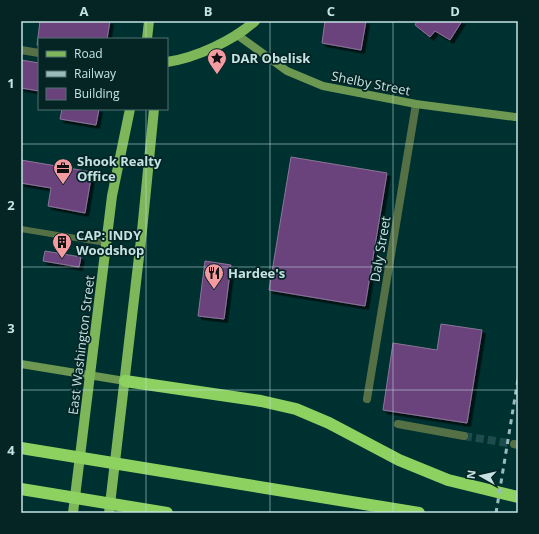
<svg xmlns="http://www.w3.org/2000/svg" width="539" height="534" font-family="'Open Sans',sans-serif">
<style>
.building{fill:#6a427c;stroke:#8d7599;filter:url(#shadow)}
.lines{fill:none;stroke-linecap:round;stroke-linejoin:round}
.street-tunnel{stroke:#1e4c4c;stroke-width:8;stroke-dasharray:8 4;stroke-linecap:butt}
.lane{stroke:#557045;stroke-width:6}
.street{stroke:#557045;stroke-width:8}
.secondary{stroke:#6c9851;stroke-width:8}
.primary{stroke:#7db75a;stroke-width:10}
.highway{stroke:#8dd261;stroke-width:12}
.rail{stroke:#9abbbb;stroke-width:3;stroke-dasharray:5 5;stroke-linecap:butt}
.grid{fill:none;stroke:#c6e2e2;stroke-width:1;stroke-opacity:0.55}
.labels{text-anchor:middle;stroke-width:3.5;stroke-linejoin:round;paint-order:stroke}
.poi-label{font-size:13px;font-weight:bold;fill:#c6e2e2;stroke:#052525;text-anchor:start}
.street-label{font-size:13px;fill:#c6e2e2;stroke:#052525}
.neatline{fill:none;stroke:#c6e2e2;stroke-width:1.5}
.grid-label{font-size:13px;text-anchor:middle;font-weight:bold;fill:#c6e2e2}
</style>
<defs>
<filter id="shadow"><feDropShadow dx="3.5" dy="3.5" stdDeviation="0" flood-color="#0009"/></filter>
</defs>
<rect width="100%" height="100%" fill="#003131"/>
<g class="building">
<polygon points="40,21 110,21 107,39 39,39 39,45 37,45"/>
<polygon points="325,21 366,21 361,50 322,43"/>
<polygon points="417,21 462,21 450,40 435,31 430,37 415,25"/>
<polygon points="21,60 39,63 39,91 21,88"/>
<polygon points="62,109 99,109 96,125 60,119"/>
<polygon points="291,157 387,173 365,306 269,290"/>
<polygon points="21,160 92,172 85,213 48,206 51,188 21,183"/>
<polygon points="45,251 81,257 79,267 43,261"/>
<polygon points="205,261 231,265 224,319 198,316"/>
<polygon points="441,324 482,330 467,423 383,410 393,343 437,350"/>
</g>
<g class="lines">
<polyline class="street-tunnel" points="464,436 514,444"/>
<polyline class="lane" points="21,229 106,243"/>
<g class="street">
<polyline points="21,50 39,53"/>
<polyline points="367,399 416,104"/>
<polyline points="398,424 464,436"/>
<polyline points="514,444 518,445"/>
</g>
<g class="secondary">
<polyline points="236,34 287,71 323,86 416,104 515,117"/>
<polyline points="21,364 125,381"/>
</g>
<g class="primary">
<polyline points="147,39 149,21"/>
<path d="M167,62C195,58 233,41 255,21"/>
<polyline points="73,513 112,196 130,109"/>
<polyline points="109,513 142,231 154,109"/>
</g>
<g class="highway">
<polyline points="125,381 261,401 296,409 329,423 399,460 448,480 518,497"/>
<polyline points="21,448 419,513"/>
<polyline points="21,489 167,513"/>
</g>
<polyline class="rail" points="496,513 518,379"/>
</g>
<path class="grid" d="M146,21V39M270,21V513M393,21V513M146,109V513M21,144H518M21,267H518M21,390H518"/>
<defs>
<symbol id="sight-pin" viewBox="-11 -11 22 30"><path d="M0 17L-7.5 6A9.5 9.5 0 1 1 7.5 6Z" fill="#f49aa1" stroke="#052525"/><path d="M0-6L1.8-2.2L6-1.7L2.9 1.2L3.7 5.4L0 3.3L-3.7 5.4L-2.9 1.2L-6-1.7L-1.8-2.2Z" fill="#111"/></symbol>
<symbol id="office-pin" viewBox="-11 -11 22 30"><path d="M0 17L-7.5 6A9.5 9.5 0 1 1 7.5 6Z" fill="#f49aa1" stroke="#052525"/><path d="M-6-3h4V-5.5h4V-3h4V5H-6ZM-1-4.5V-3h2v-1.5ZM-6 0V1H6V0Z" fill="#111"/></symbol>
<symbol id="building-pin" viewBox="-11 -11 22 30"><path d="M0 17L-7.5 6A9.5 9.5 0 1 1 7.5 6Z" fill="#f49aa1" stroke="#052525"/><path d="M-4-6H4V6H1V3H-1V6H-4ZM-2.5-4.3h1.7v1.8h-1.7ZM.8-4.3h1.7v1.8H.8ZM-2.5-1h1.7V.8h-1.7ZM.8-1h1.7V.8H.8Z" fill="#111"/></symbol>
<symbol id="restaurant-pin" viewBox="-11 -11 22 30"><path d="M0 17L-7.5 6A9.5 9.5 0 1 1 7.5 6Z" fill="#f49aa1" stroke="#052525"/><path d="M-5-6h1v4h1v-4h1v4h1v-4h1v5L-1.5 .5V6h-2V.5L-5-1ZM5-6V6H3V1.5H1.5Q1.5-4 5-6Z" fill="#111"/></symbol>
</defs>
<g fill-rule="evenodd">
<use href="#sight-pin" x="206" y="47" width="22" height="30"/>
<use href="#office-pin" x="52" y="157" width="22" height="30"/>
<use href="#building-pin" x="51" y="231" width="22" height="30"/>
<use href="#restaurant-pin" x="203" y="262" width="22" height="30"/>
</g>
<g class="labels">
<g class="poi-label">
<text x="231" y="63">DAR Obelisk</text>
<text x="77" y="166">Shook Realty<tspan x="77" dy="15">Office</tspan></text>
<text x="76" y="240">CAP: INDY<tspan x="76" dy="15">Woodshop</tspan></text>
<text x="228" y="278">Hardee's</text>
</g>
<g class="street-label">
<text transform="translate(371 83) rotate(11)" y="5">Shelby Street</text>
<text transform="translate(380 249) rotate(-80)" y="5">Daly Street</text>
<text transform="translate(81 345) rotate(-83)" y="5">East Washington Street</text>
</g>
</g>
<rect width="539" height="534" fill="none" stroke="#052525" stroke-width="44"/>
<rect x="38" y="38" width="130" height="72" fill="#052525" stroke="#527171"/>
<rect x="46" y="51" width="20" height="6" fill="#7db75a" stroke="#527171"/>
<text x="74" y="58" font-size="12" fill="#c6e2e2">Road</text>
<rect x="46" y="71" width="20" height="6" fill="#9abbbb" stroke="#527171"/>
<text x="74" y="78" font-size="12" fill="#c6e2e2">Railway</text>
<rect x="46" y="88" width="20" height="12" fill="#6a427c" stroke="#527171"/>
<text x="74" y="98" font-size="12" fill="#c6e2e2">Building</text>
<g transform="translate(481 476) rotate(278)" stroke="#052525" stroke-width="3" paint-order="stroke">
<path d="M0-3L7 15L0 10L-7 15Z" fill="#c6e2e2"/>
<text y="-6" font-size="11" font-weight="bold" text-anchor="middle" fill="#c6e2e2">N</text>
</g>
<rect x="22" y="22" width="495" height="490" class="neatline"/>
<g class="grid-label">
<text x="84" y="16">A</text>
<text x="208" y="16">B</text>
<text x="331" y="16">C</text>
<text x="455" y="16">D</text>
<text x="11" y="88">1</text>
<text x="11" y="210">2</text>
<text x="11" y="333">3</text>
<text x="11" y="455">4</text>
</g>
</svg>
